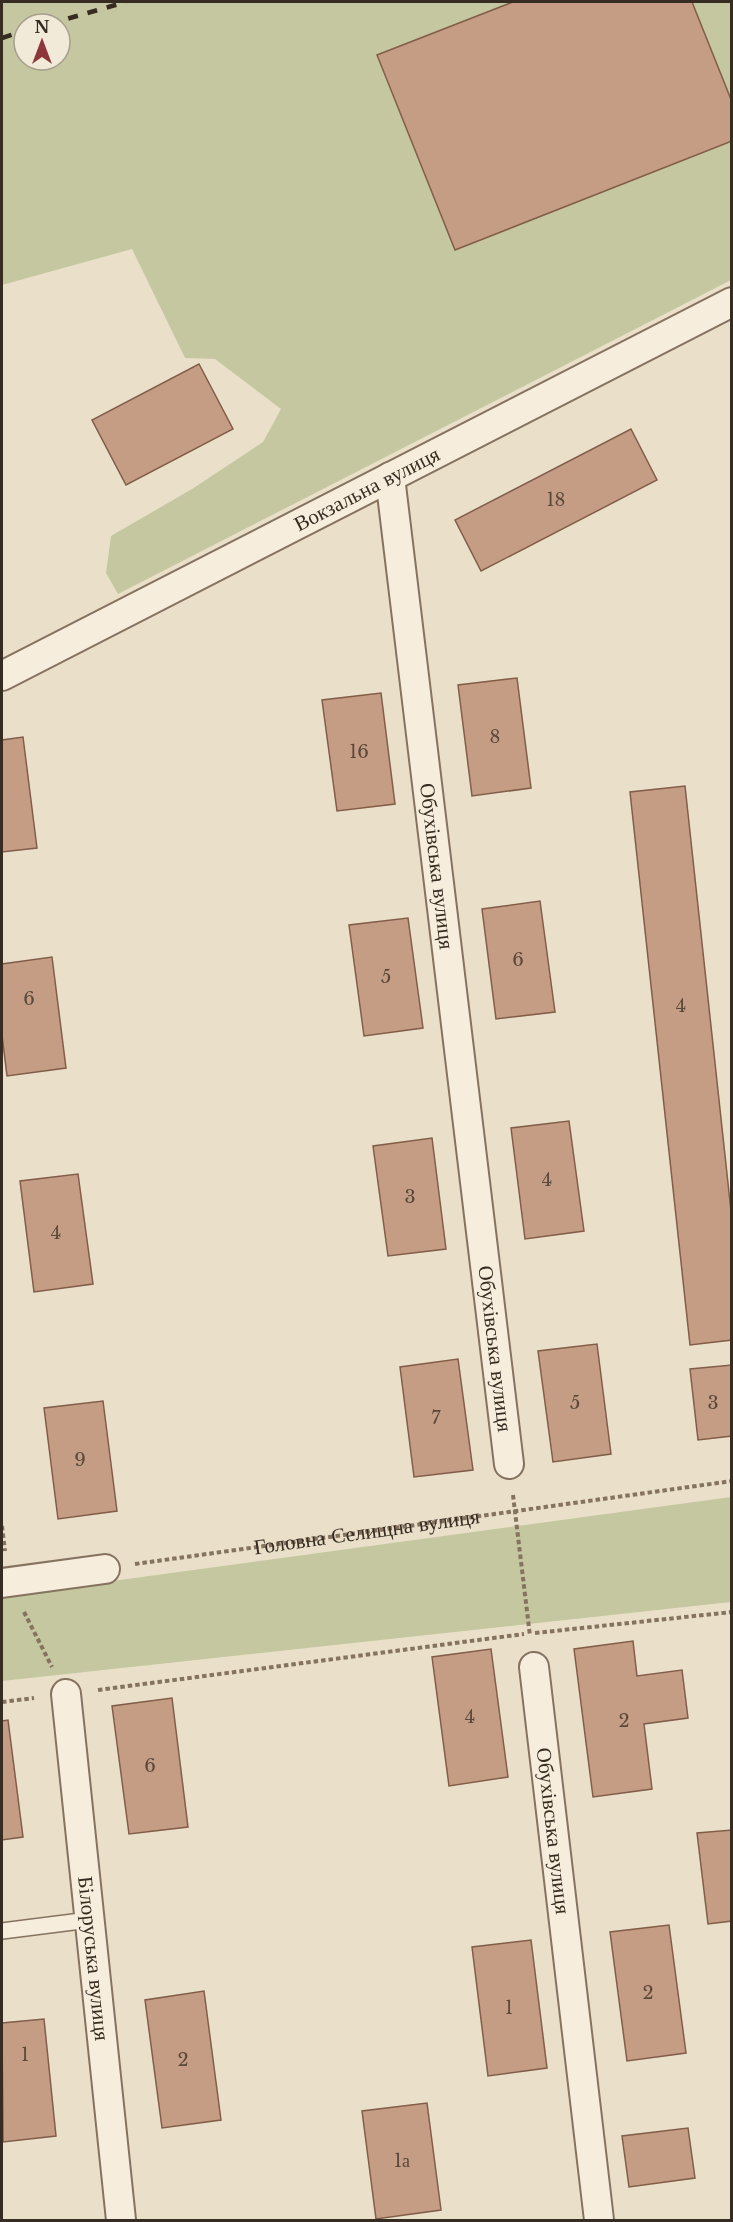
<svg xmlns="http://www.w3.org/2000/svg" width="733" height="2222" font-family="'Libre Baskerville',serif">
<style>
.green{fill:#c4c79f;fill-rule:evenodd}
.building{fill:#c49d84;stroke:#825d49;stroke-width:1.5}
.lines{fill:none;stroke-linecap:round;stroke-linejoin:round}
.lane-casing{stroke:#857360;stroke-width:18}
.street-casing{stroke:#857360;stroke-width:32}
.path{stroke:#857360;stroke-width:4;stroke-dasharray:4.5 3;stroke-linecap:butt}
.lane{stroke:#f6eddd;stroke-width:15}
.street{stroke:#f6eddd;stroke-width:28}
.rail{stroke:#372c22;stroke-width:4.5;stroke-dasharray:10 10;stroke-linecap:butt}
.labels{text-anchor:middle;stroke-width:4.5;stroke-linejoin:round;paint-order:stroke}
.number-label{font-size:18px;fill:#5a483a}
.street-label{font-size:21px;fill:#372c22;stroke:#f2ead9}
</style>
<rect width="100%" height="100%" fill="#eae0ca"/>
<g class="green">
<path d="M2,2H731V280L118,594L106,573L111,536L192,489L263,442L281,409L215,359L185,358L132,249L2,285ZM24,24H60V60H24Z"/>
<polygon points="731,1497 731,1602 2,1681 2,1596"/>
</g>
<g class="building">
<polygon points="513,2 692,2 732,102 732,141 455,250 377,55"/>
<polygon points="199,364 233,429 126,485 92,420"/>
<polygon points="631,429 657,480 481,571 455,520"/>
<polygon points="517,678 531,788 472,796 458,685"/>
<polygon points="381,693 395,804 337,811 322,700"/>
<polygon points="23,737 37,848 2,852 2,740"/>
<polygon points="685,786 732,1220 732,1340 690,1345 630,792"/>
<polygon points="540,901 555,1012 496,1019 482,909"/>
<polygon points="408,918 423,1028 364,1036 349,925"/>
<polygon points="52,957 66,1068 7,1076 2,1035 2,964"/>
<polygon points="569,1121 584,1231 525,1239 511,1128"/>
<polygon points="432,1138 446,1249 388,1256 373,1146"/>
<polygon points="78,1174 93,1284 34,1292 20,1181"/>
<polygon points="597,1344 611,1454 553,1462 538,1351"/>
<polygon points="458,1359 473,1470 414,1477 400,1367"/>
<polygon points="732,1365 732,1436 698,1440 690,1369"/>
<polygon points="103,1401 117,1511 58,1519 44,1408"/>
<polygon points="633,1641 637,1676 682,1670 688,1718 644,1724 652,1789 593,1797 574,1649"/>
<polygon points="491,1649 508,1777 449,1786 432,1657"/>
<polygon points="172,1698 188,1827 129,1834 112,1706"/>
<polygon points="8,1720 23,1837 2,1840 2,1721"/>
<polygon points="732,1830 732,1921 708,1924 697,1833"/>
<polygon points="669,1925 686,2053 627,2061 610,1932"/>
<polygon points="531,1940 547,2068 488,2076 472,1947"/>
<polygon points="204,1991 221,2120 162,2128 145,2000"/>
<polygon points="44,2019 56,2136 3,2142 2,2023"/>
<polygon points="427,2103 441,2210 376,2219 362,2111"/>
<polygon points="688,2128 695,2178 629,2187 622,2136"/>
</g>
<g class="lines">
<defs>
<polyline id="lane" points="2,1931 89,1920"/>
<g id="street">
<path id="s2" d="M390,477L509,1464"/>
<path id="s3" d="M2,676L732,302"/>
<polyline points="2,1583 105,1569"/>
<path id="s4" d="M534,1667L599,2220"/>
<path id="s5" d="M66,1694L121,2220"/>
</g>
</defs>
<use href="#lane" class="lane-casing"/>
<use href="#street" class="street-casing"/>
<g class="path">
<polyline points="513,1495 530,1636"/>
<polyline points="2,1526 5,1551"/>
<path id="s1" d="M135,1564L732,1481"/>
<polyline points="24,1612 52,1667"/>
<polyline points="535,1633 732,1612"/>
<polyline points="98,1690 524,1634"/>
<polyline points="2,1702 34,1698"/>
</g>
<use href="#lane" class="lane"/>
<use href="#street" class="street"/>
<g class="rail">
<polyline points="49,24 126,2"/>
<polyline points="2,38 24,31"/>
</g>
</g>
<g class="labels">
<g class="number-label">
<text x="556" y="506">18</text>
<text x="495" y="743">8</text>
<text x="359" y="758">16</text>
<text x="518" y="966">6</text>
<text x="386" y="983">5</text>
<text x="29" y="1005">6</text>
<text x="681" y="1012">4</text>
<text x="547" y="1186">4</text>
<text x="410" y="1203">3</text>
<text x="56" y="1239">4</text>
<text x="575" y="1409">5</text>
<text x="713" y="1409">3</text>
<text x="436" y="1424">7</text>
<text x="80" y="1466">9</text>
<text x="470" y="1723">4</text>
<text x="624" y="1727">2</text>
<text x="150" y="1772">6</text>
<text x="648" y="1999">2</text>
<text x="509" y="2014">1</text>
<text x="25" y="2061">1</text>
<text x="183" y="2066">2</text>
<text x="402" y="2167">1а</text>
</g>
<g class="street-label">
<text dy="7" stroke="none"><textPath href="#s3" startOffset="410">Вокзальна вулиця</textPath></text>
<text dy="7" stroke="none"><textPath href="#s2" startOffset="392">Обухівська вулиця</textPath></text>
<text dy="7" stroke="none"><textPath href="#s2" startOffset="878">Обухівська вулиця</textPath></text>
<text dy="7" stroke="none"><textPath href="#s1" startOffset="234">Головна Селищна вулиця</textPath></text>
<text dy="7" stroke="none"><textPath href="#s4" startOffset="165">Обухівська вулиця</textPath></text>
<text dy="7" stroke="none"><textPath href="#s5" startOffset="266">Білоруська вулиця</textPath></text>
</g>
</g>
<rect width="733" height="2222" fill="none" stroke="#372c22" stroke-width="6"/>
<g transform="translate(42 42)"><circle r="28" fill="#f2ead9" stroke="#a79e90" stroke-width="1.5"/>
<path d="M0-4.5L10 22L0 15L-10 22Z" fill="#8d373a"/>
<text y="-9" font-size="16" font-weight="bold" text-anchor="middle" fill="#372c22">N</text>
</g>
</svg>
